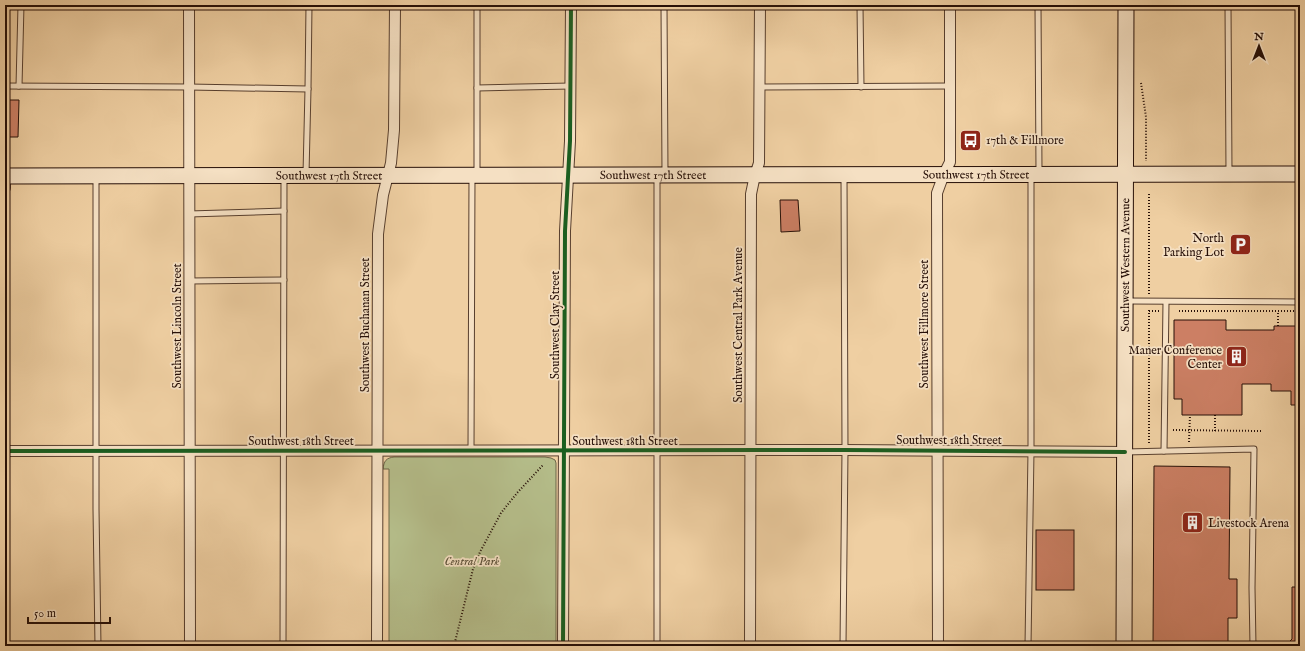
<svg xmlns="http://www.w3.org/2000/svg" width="1305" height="651" font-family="'IM FELL English',serif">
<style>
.green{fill:#b4bc89;stroke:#6d6648}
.building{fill:#cc7f64;stroke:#260f07}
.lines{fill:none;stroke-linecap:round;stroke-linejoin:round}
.lane-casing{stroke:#583f2e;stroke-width:7}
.street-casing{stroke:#583f2e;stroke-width:12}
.secondary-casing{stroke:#260f07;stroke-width:17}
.path{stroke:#260f07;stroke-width:2;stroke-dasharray:1 2;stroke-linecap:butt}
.lane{stroke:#f5e0c3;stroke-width:5}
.street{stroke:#f5e0c3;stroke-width:10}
.secondary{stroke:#f5e0c3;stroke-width:15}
.cycleway-casing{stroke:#f5e0c3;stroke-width:6}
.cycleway{stroke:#1b5e20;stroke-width:4}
.labels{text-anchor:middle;stroke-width:3.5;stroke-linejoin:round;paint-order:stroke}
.poi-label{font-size:12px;fill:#260f07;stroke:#f5e0c3;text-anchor:start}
.street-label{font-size:12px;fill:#260f07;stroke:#f5e0c3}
.park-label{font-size:12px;font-style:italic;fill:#584c34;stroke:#f5e0c3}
</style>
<rect width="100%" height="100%" fill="#efcfa2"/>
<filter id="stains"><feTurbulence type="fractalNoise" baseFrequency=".005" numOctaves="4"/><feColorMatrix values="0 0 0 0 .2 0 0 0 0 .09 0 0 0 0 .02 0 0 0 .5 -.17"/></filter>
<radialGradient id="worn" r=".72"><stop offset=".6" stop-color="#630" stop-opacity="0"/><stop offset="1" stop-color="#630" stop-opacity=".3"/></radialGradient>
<path class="green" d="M394,457H545L551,458L555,460L556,463V646H389V469H383C384,461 386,458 394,457Z"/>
<g class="building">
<polygon points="5,100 19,100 18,137 5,137"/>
<polygon points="780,200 798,200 800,231 781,232"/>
<polygon points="1174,320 1226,320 1226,330 1274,330 1274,326 1300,326 1300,405 1291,405 1291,391 1271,391 1271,384 1242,384 1242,415 1182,415 1182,399 1174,399"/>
<polygon points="1154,466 1230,467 1229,579 1237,579 1237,618 1228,618 1228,646 1153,646"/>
<rect x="1036" y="530" width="38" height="60"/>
<polygon points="1292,587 1300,587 1300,646 1285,646 1292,639"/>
</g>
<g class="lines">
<defs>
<g id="lane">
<polyline points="664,5 665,174"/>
<polyline points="860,5 861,87"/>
<polyline points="1038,5 1039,172"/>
<polyline points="1228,5 1229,173"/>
<polyline points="5,86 189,87 308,89"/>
<polyline points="19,86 21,5"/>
<polyline points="760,87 950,86"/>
<polyline points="477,88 571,86"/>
<polyline points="5,151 5,174"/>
<polyline points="306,174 308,89 309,5"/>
<polyline points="477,174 477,5"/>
<polyline points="96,177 96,509 98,646"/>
<polyline points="189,214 284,211"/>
<polyline points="190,281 284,280"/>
<polyline points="1127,301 1300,302"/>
<polyline points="471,450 472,176"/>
<polyline points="1164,451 1166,302"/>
<polyline points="1125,452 1254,449 1252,588 1253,646"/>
<polyline points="283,646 284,177"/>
<polyline points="657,646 657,177"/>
<polyline points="843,646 845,450 844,176"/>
<polyline points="1028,646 1031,451 1031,175"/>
</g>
<g id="street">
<polyline points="189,5 190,646"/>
<polyline points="5,188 5,176"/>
<polyline points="5,451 845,450 1125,452"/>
<polyline points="377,646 378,234 383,195 391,163 394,130 395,5"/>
<polyline points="563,646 565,231 570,141 571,5"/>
<polyline points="750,646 751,194 755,175 759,163 760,5"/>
<polyline points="938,646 937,193 944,174 950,162 950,5"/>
</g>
<g id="secondary">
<path id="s1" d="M5,176L1300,174"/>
<path id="s2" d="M1124,646L1126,5"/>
</g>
</defs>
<use href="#lane" class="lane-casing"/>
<use href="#street" class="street-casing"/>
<use href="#secondary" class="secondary-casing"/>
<g class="path">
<polyline points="1141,83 1146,117 1146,161"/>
<polyline points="1149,294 1149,193"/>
<polyline points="1149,311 1159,311"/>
<polyline points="1179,311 1300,311"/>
<polyline points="1278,326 1278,312"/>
<polyline points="1215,415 1215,431"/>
<polyline points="1173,430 1262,431"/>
<polyline points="1189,442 1190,415"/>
<polyline points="1149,443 1149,308"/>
<polyline points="454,646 473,569 480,552 501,513 517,493 543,465"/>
</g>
<use href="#lane" class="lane"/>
<use href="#street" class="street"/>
<use href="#secondary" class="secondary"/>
<defs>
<g id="cycleway">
<polyline points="5,451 845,450 1125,452"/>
<polyline points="563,646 565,231 570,141 571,5"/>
</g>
</defs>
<use href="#cycleway" class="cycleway-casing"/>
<use href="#cycleway" class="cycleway"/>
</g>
<defs>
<symbol id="bus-square" viewBox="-11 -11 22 22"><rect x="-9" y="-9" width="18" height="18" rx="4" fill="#8f2418" stroke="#f5e0c3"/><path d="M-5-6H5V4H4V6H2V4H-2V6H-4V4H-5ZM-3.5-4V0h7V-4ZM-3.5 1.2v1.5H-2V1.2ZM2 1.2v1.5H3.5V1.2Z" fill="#fff"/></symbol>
<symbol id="parking-square" viewBox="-11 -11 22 22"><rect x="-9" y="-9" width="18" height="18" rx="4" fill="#8f2418" stroke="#f5e0c3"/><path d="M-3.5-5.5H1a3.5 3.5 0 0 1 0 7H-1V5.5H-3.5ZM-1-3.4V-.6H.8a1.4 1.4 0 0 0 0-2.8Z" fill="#fff"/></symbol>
<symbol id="building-square" viewBox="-11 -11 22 22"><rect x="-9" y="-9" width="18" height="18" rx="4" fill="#8f2418" stroke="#f5e0c3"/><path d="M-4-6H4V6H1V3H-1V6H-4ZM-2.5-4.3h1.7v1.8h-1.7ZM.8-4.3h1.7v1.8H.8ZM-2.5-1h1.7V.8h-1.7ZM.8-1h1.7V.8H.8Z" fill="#fff"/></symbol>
</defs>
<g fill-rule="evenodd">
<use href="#bus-square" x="958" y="128" width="25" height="25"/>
<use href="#parking-square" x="1228" y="232" width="25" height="25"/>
<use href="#building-square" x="1224" y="344" width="25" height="25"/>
<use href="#building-square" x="1180" y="510" width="25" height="25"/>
</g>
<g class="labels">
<g class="poi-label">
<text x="986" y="144">17th &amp; Fillmore</text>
<text x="1224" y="242" text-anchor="end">North<tspan x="1224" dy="14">Parking Lot</tspan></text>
<text x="1222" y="354" text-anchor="end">Maner Conference<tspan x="1222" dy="14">Center</tspan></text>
<text x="1208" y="527">Livestock Arena</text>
</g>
<g class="street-label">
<text dy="4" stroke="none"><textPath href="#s1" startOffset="971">Southwest 17th Street</textPath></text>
<text dy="4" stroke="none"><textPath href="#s1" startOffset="648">Southwest 17th Street</textPath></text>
<text dy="4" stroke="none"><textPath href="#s1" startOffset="324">Southwest 17th Street</textPath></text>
<text dy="4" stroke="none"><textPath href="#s2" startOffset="381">Southwest Western Avenue</textPath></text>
<text transform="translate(924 324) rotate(-90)" y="4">Southwest Fillmore Street</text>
<text transform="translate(365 325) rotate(-90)" y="4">Southwest Buchanan Street</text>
<text transform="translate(555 325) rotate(-90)" y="4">Southwest Clay Street</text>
<text transform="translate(738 325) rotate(-90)" y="4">Southwest Central Park Avenue</text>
<text transform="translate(177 326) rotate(-90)" y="4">Southwest Lincoln Street</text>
<text x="949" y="444">Southwest 18th Street</text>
<text x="301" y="445">Southwest 18th Street</text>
<text x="625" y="445">Southwest 18th Street</text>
</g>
<g class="park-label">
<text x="472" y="565">Central Park</text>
</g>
</g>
<rect width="1305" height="651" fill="none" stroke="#efcfa2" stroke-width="20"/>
<rect x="6" y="6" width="1293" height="639" fill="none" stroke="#260f07" stroke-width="2"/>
<rect x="10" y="10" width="1285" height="631" fill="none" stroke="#260f07"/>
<g transform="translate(1259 46)" stroke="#f5e0c3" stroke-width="3" paint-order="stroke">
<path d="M0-3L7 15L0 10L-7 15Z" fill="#260f07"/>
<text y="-6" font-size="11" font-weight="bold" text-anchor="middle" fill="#260f07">N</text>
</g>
<path d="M28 617v6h82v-6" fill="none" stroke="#260f07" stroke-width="2"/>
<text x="34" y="617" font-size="12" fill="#260f07" stroke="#f5e0c3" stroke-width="3" paint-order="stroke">50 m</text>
<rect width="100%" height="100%" filter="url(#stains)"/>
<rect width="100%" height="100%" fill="url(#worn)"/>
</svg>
